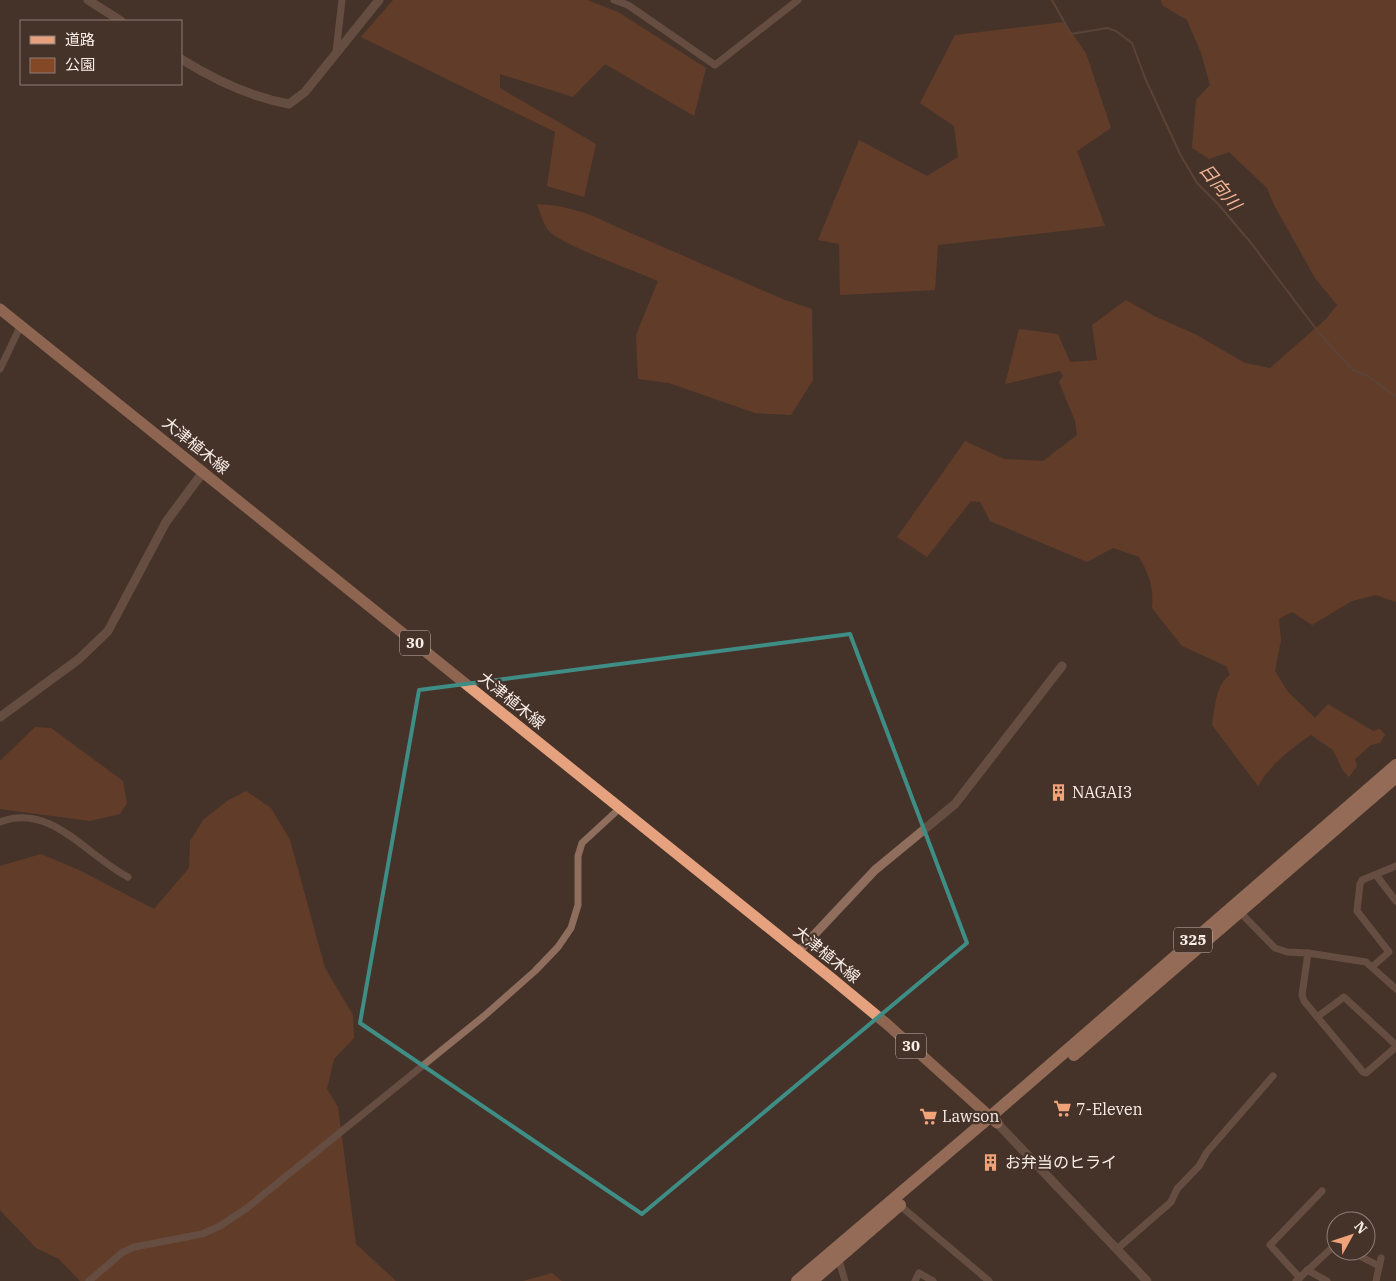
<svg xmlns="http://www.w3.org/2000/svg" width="1396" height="1281" font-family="'IBM Plex Serif','Noto Sans JP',serif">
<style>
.green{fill:#844826}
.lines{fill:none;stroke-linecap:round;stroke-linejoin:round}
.stream{stroke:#745747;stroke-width:2}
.minor{stroke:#8f6e5d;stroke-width:7}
.tertiary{stroke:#8f6e5d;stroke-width:9}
.primary{stroke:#e6a27f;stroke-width:11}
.trunk{stroke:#f2af8c;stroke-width:12}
.marked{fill:none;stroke:#3e8e86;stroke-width:4;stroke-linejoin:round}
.labels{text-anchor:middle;stroke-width:4.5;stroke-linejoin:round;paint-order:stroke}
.shield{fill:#45332a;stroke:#c3b5ae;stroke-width:1}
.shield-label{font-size:15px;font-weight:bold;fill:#f9ede7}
.street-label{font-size:16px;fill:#f9ede7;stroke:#45332a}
.poi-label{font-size:16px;fill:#f9ede7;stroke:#45332a;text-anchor:start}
.water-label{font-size:18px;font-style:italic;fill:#f3b595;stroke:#45332a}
</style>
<rect width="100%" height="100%" fill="#45332a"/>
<g class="green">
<polygon points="393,0 587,0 618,12 706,68 694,116 605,64 573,97 500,74 500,88 596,144 584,197 547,186 555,132 361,37"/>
<path d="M1161,0H1396V602L1376,595L1352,601L1312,625L1292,612L1279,619L1281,640L1275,671L1288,692L1315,718L1328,704L1373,731L1380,729L1385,735L1380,743L1371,745L1355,759L1357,766L1349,777L1343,771L1333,750L1311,735C1290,749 1271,764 1258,786L1212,725C1215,709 1215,685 1230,675L1226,666L1182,646L1152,608C1154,588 1149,574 1139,557L1113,548L1087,562L990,521L980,502L971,501L927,557L897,537L965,441L1004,459L1043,461L1077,435L1075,421L1059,382L1063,376L1060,371L1005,384L1019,329L1058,334L1070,362L1097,360L1092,325L1126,300L1154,316L1195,334L1245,363L1270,368L1326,319L1337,305L1315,278L1274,205L1267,188L1229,152L1209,159L1192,148L1196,100L1210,85L1201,53L1187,20L1162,5Z"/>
<polygon points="1064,22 1086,53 1111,128 1077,151 1105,226 938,245 935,290 840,295 839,244 818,240 859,140 927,176 958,157 954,126 920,103 955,35"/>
<path d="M537,204C562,205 588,212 610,224L785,300L812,309L813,380L791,415L755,413L669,383L638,379L636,335L658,281C636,271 559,244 548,230C543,223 540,212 537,204Z"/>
<polygon points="35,727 51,728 123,781 127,803 120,814 90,821 0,809 0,761"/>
<polygon points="246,791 271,808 290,840 325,968 353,1015 354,1038 334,1059 327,1089 338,1107 356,1244 396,1281 80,1281 59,1259 36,1248 0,1210 0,866 41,854 79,870 154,909 189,868 190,841 204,819 227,801"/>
<polygon points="552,1273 562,1281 523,1281"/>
</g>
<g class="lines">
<polyline class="stream" points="1052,0 1071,34 1107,28 1116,31 1132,43 1145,78 1180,154 1197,183 1219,205 1251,243 1320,334 1353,370 1368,376 1396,397"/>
<g class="minor">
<polyline points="614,0 628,5 715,65 798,0"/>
<polyline points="336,52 342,0"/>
<polyline points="0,369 21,325"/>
<path d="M0,822C51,802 88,857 128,877"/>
<polyline points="1376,875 1396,901"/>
<polyline points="1238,910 1275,948 1287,952 1308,953"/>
<polyline points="1372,967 1389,952 1357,911 1360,884 1362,880 1396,866"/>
<polyline points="1396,989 1366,962 1308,953 1302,995 1304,1001 1363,1072 1366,1073 1396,1047"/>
<polyline points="1317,1017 1344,997 1396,1045"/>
<polyline points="897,1203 989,1281"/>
<polyline points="1117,1249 1171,1202 1177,1189 1199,1166 1207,1152 1273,1076"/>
<polyline points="1350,1251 1379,1266"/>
<polyline points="838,1257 845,1281"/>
<polyline points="1307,1270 1327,1281"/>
<polyline points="1300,1278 1270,1245 1322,1191"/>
<polyline points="89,1281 123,1252 134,1247 202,1234 220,1226 247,1208 484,1016 535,971 558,947 571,928 578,905 578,856 582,843 620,808"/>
<polyline points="915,1281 919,1273 933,1281"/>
<polyline points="1296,1281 1336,1244"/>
<polyline points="1376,1281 1381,1258"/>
</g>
<g class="tertiary">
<polyline points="88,0 121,21"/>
<path d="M181,59C213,79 251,97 289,104L305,92L379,0"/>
<polyline points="0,717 79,659 108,631 166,522 203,472"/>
<polyline points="798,952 875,870 955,804 1062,666"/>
<polyline points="997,1123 1147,1281"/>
</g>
<polyline class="primary" points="0,309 830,977 888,1025 997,1123"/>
<g class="trunk">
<polyline points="1074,1055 1396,777"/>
<polyline points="797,1281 991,1116 1396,765"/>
<polyline points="812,1281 900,1205"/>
</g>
</g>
<path d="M0 0H1396V1281H0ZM850,634L967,943L642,1214L360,1023L419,690Z" fill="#45332a" fill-opacity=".55" fill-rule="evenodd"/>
<path class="marked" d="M850,634L967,943L642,1214L360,1023L419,690Z"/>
<defs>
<symbol id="building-bare" viewBox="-9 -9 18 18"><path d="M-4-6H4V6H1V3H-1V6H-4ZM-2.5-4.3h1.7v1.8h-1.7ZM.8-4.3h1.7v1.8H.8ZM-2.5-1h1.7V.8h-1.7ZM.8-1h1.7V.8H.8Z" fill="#f0a279" stroke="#45332a" stroke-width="2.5" paint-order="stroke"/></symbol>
<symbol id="supermarket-bare" viewBox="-9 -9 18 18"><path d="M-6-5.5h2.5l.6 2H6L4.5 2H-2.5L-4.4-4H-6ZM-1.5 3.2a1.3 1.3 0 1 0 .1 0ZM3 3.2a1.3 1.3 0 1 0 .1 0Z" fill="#f0a279" stroke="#45332a" stroke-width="2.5" paint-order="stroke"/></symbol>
</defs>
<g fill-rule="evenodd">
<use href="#building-bare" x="1046" y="780" width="25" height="25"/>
<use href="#supermarket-bare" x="1050" y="1096" width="25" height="25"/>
<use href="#supermarket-bare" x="916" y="1104" width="25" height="25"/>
<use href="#building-bare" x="978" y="1150" width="25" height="25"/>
</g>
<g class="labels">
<g class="shield">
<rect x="400" y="630.5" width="30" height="25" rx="4"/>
<rect x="1174" y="927.5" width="38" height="25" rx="4"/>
<rect x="896" y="1033.5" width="30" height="25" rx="4"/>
</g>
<g class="shield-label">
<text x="415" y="648">30</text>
<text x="1193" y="945">325</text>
<text x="911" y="1051">30</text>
</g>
<g class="street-label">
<text transform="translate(196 445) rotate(39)" y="6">大津植木線</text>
<text transform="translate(512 700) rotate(39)" y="6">大津植木線</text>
<text transform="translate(827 954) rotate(39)" y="6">大津植木線</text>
</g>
<g class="poi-label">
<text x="1072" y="798">NAGAI3</text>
<text x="1076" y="1115">7-Eleven</text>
<text x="942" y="1122">Lawson</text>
<text x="1005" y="1168">お弁当のヒライ</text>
</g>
<g class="water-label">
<text transform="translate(1220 187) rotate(51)" y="6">日向川</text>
</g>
</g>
<rect x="20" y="20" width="162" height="65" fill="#45332a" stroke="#8d7d76"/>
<rect x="30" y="36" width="25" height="8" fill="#e6a27f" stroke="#8d7d76"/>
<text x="65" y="45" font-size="15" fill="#f9ede7">道路</text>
<rect x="30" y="58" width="25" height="15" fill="#844826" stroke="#8d7d76"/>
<text x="65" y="70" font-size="15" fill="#f9ede7">公園</text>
<g transform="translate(1351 1236) rotate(50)"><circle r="24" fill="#45332a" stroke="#8d7d76"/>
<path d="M0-4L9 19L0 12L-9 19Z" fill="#f0a279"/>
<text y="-8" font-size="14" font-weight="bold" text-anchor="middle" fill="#f9ede7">N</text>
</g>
</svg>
